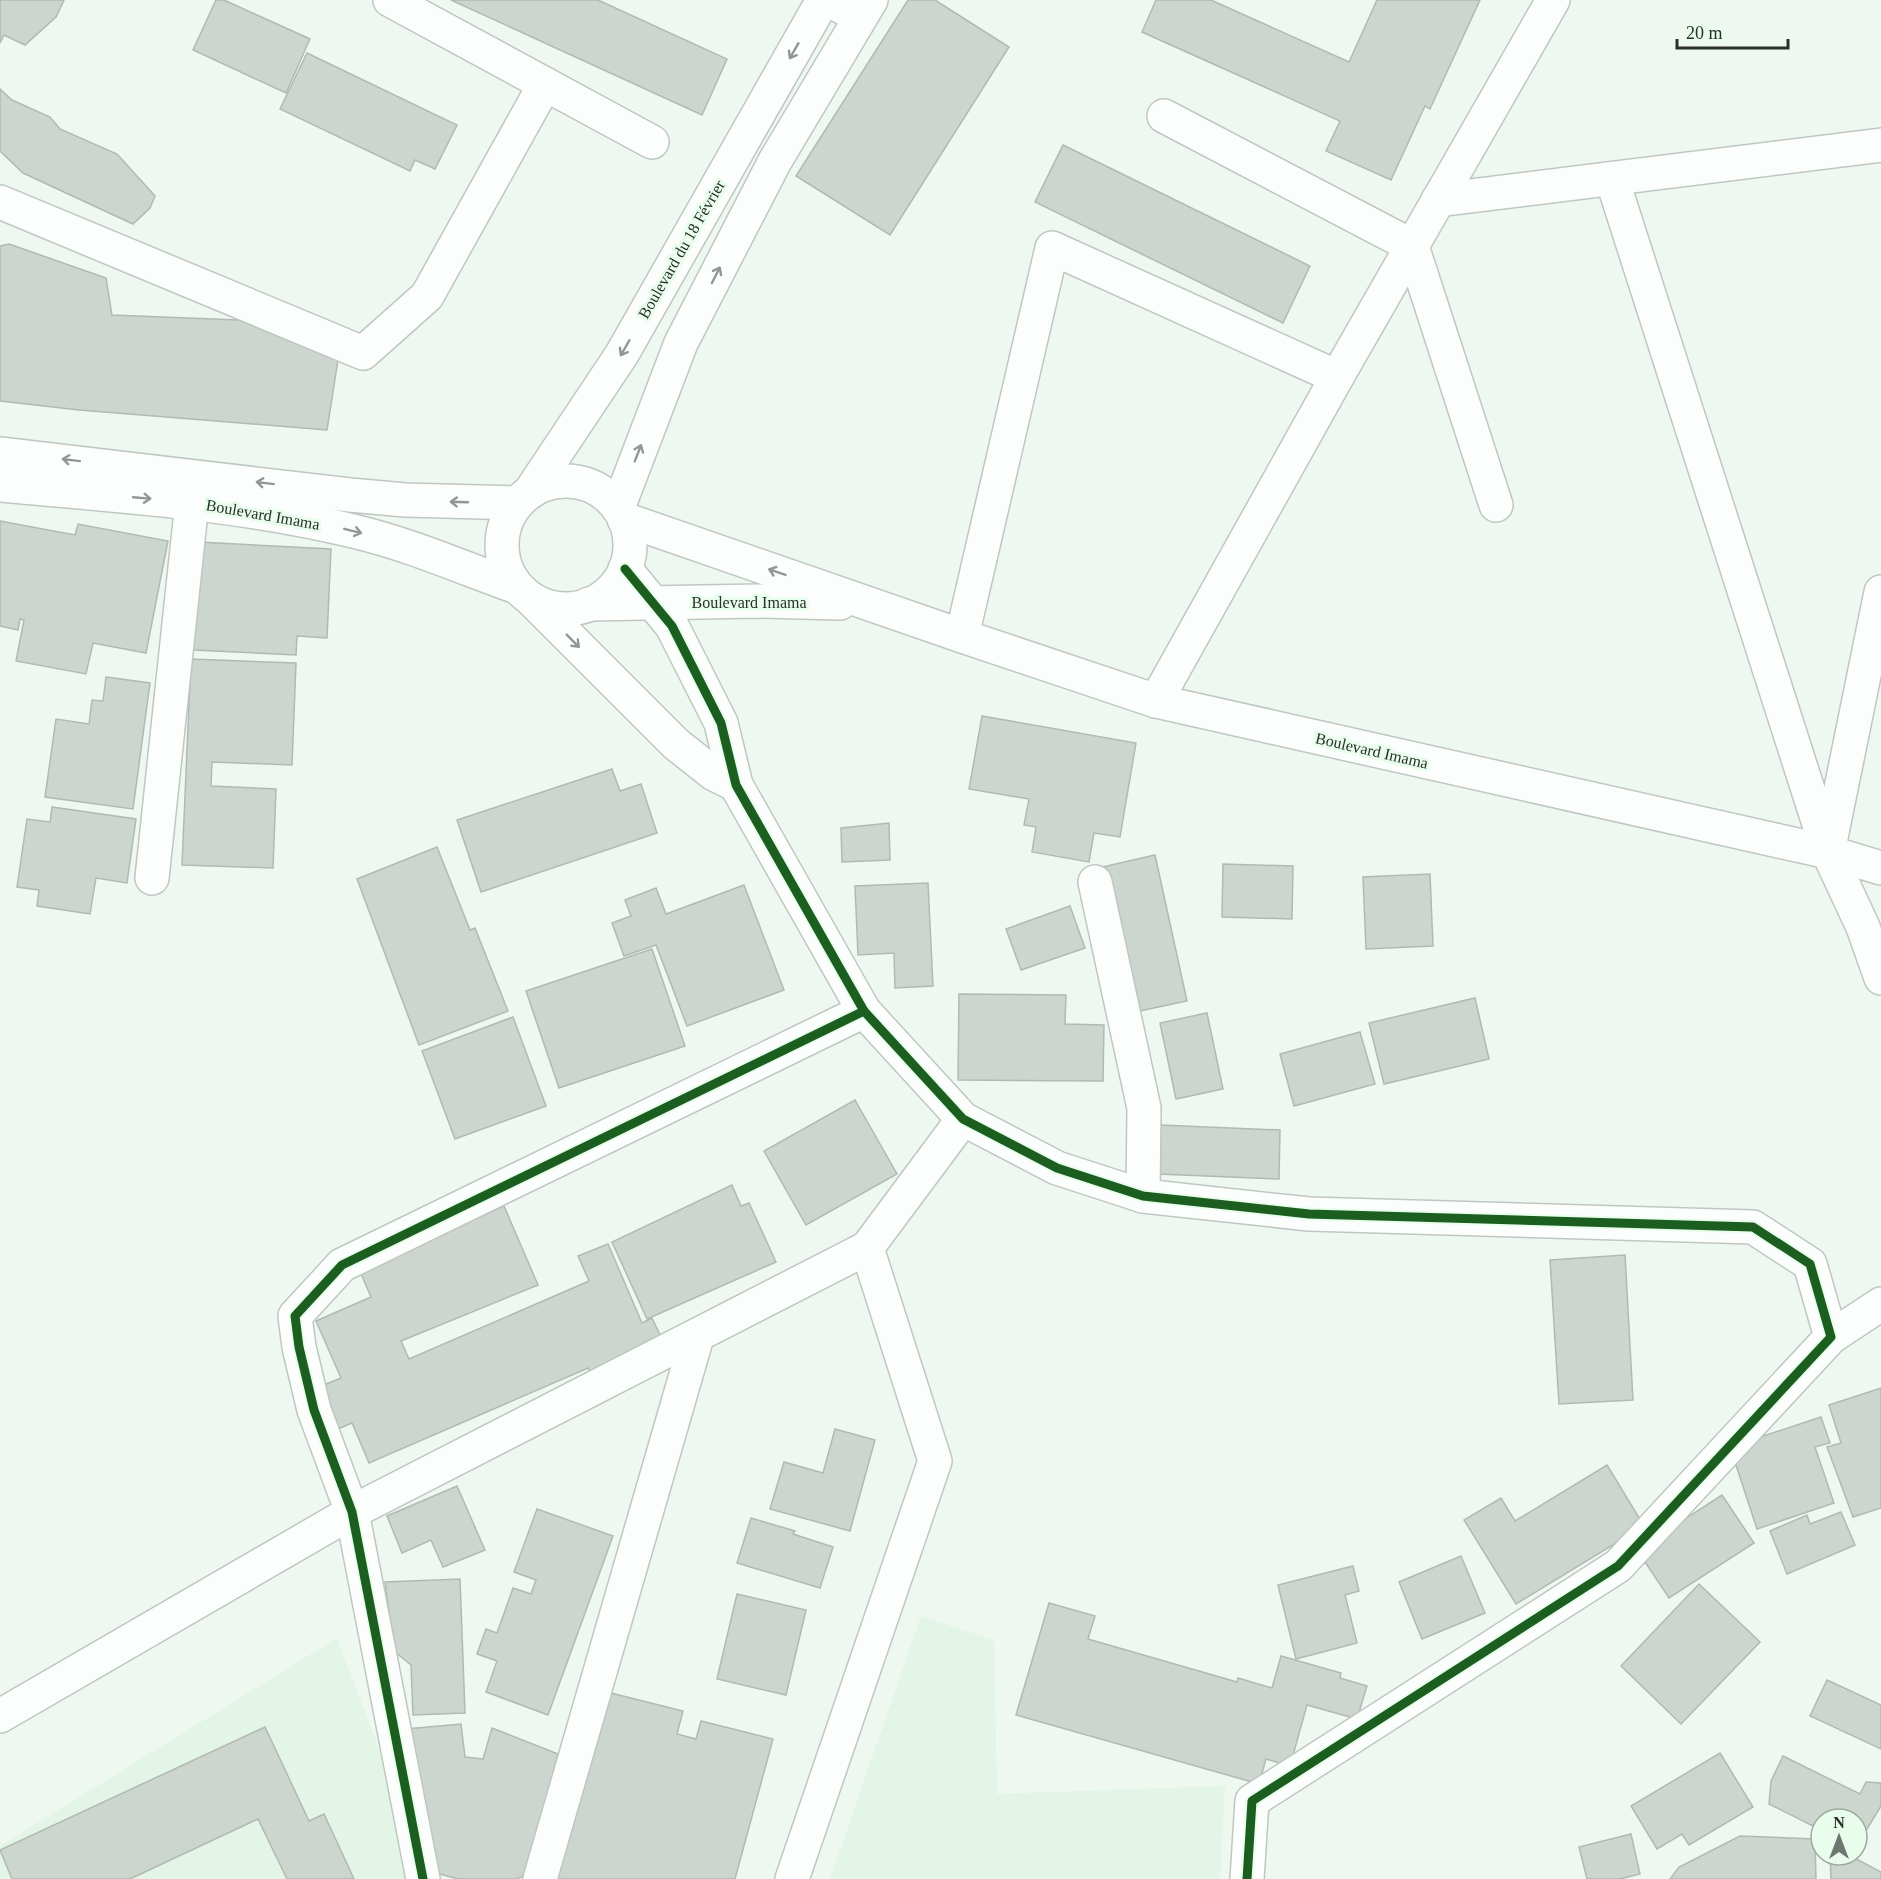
<svg xmlns="http://www.w3.org/2000/svg" width="1881" height="1879" font-family="'Times New Roman',serif">
<style>
.built{fill:#e2f5e6}
.building{fill:#ccd5ce;stroke:#b2b9b3;stroke-width:1.5}
.lines{fill:none;stroke-linecap:round;stroke-linejoin:round}
.minor-casing{stroke:#bfc7c1;stroke-width:36}
.major-casing{stroke:#bfc7c1;stroke-width:36}
.minor{stroke:#fcfefd;stroke-width:33}
.major{stroke:#fcfefd;stroke-width:33}
.cycleway-casing{stroke:#e9fded;stroke-width:13}
.cycleway{stroke:#1b5e20;stroke-width:9}
.oneway{stroke:#929794}
.labels{text-anchor:middle;stroke-width:6;stroke-linejoin:round;paint-order:stroke}
.street-label{font-size:16px;fill:#29302b;stroke:#e9fded}
</style>
<rect width="100%" height="100%" fill="#eef8f0"/>
<g class="built">
<polygon points="921,1616 994,1640 997,1794 1225,1786 1220,1879 830,1879"/>
<polygon points="337,1638 386,1767 413,1879 0,1879 0,1846"/>
</g>
<g class="building">
<polygon points="0,0 64,0 56,17 25,45 4,35 0,43"/>
<polygon points="216,0 224,0 310,39 286,93 193,50"/>
<polygon points="451,0 598,0 727,59 702,115"/>
<polygon points="908,0 935,0 1009,47 890,235 796,176"/>
<polygon points="1156,0 1211,0 1349,62 1377,0 1480,0 1430,109 1425,106 1391,180 1326,151 1340,121 1142,32"/>
<polygon points="307,53 457,125 435,169 415,160 410,171 280,109"/>
<polygon points="0,89 12,100 50,117 60,129 117,154 155,196 150,208 133,224 23,173 0,151"/>
<polygon points="1063,145 1310,266 1283,323 1035,202"/>
<polygon points="9,244 106,278 112,315 239,320 338,360 327,430 79,410 0,401 0,246"/>
<polygon points="0,521 75,535 78,524 168,541 146,653 93,643 86,674 16,661 24,620 20,619 18,630 0,626"/>
<polygon points="199,542 331,549 327,638 297,636 296,655 193,650"/>
<polygon points="191,659 296,663 292,765 212,762 211,786 276,789 273,868 182,865"/>
<polygon points="106,677 150,683 133,809 45,797 56,719 89,724 92,700 103,701"/>
<polygon points="982,716 1136,743 1120,837 1094,833 1089,862 1032,852 1036,827 1024,825 1029,799 969,789"/>
<polygon points="612,769 620,791 641,784 657,833 481,892 457,820"/>
<polygon points="52,807 136,819 127,883 96,878 90,914 37,906 39,890 17,887 27,819 50,822"/>
<polygon points="889,823 890,860 842,862 841,828"/>
<polygon points="437,847 470,930 475,928 508,1011 419,1045 357,879"/>
<polygon points="1155,855 1187,1001 1130,1013 1098,868"/>
<polygon points="1223,864 1293,866 1292,919 1222,917"/>
<polygon points="1430,874 1433,946 1366,949 1363,877"/>
<polygon points="928,883 933,986 895,988 894,953 858,955 855,886"/>
<polygon points="744,885 784,990 687,1026 656,945 624,956 612,923 631,916 625,900 656,888 666,914"/>
<polygon points="1070,906 1085,948 1021,970 1006,929"/>
<polygon points="652,949 685,1046 559,1088 526,991"/>
<polygon points="959,994 1066,995 1065,1024 1104,1025 1103,1081 958,1080"/>
<polygon points="1475,998 1489,1059 1384,1084 1369,1023"/>
<polygon points="1207,1013 1223,1089 1176,1099 1160,1023"/>
<polygon points="513,1017 546,1106 455,1139 422,1051"/>
<polygon points="1360,1032 1375,1084 1294,1106 1280,1054"/>
<polygon points="855,1100 897,1174 806,1225 764,1151"/>
<polygon points="1160,1125 1280,1130 1279,1179 1158,1174"/>
<polygon points="732,1185 741,1206 749,1203 776,1262 647,1319 612,1242"/>
<polygon points="504,1206 538,1285 401,1341 409,1359 589,1281 578,1256 608,1244 642,1323 652,1318 663,1341 590,1373 588,1368 369,1463 352,1423 338,1429 319,1387 341,1378 316,1321 371,1297 359,1269"/>
<polygon points="1625,1255 1633,1400 1559,1404 1550,1260"/>
<polygon points="1881,1388 1881,1508 1853,1517 1827,1447 1841,1443 1829,1405"/>
<polygon points="1821,1417 1830,1443 1815,1447 1834,1503 1757,1529 1730,1447"/>
<polygon points="835,1429 875,1440 850,1531 770,1509 784,1462 823,1473"/>
<polygon points="1607,1465 1644,1526 1516,1604 1464,1520 1501,1498 1515,1521"/>
<polygon points="457,1486 485,1550 443,1567 431,1540 402,1553 387,1516"/>
<polygon points="1722,1495 1754,1543 1669,1598 1637,1550"/>
<polygon points="537,1509 613,1536 548,1715 486,1692 497,1661 477,1654 486,1629 497,1633 513,1588 531,1594 536,1580 514,1572"/>
<polygon points="1841,1512 1855,1545 1787,1574 1770,1531 1807,1515 1810,1524"/>
<polygon points="751,1518 795,1531 793,1534 833,1547 820,1588 737,1563"/>
<polygon points="1461,1556 1485,1613 1422,1639 1399,1582"/>
<polygon points="1353,1566 1359,1591 1345,1595 1357,1643 1296,1659 1278,1585"/>
<polygon points="460,1579 465,1713 413,1715 411,1665 394,1651 385,1582"/>
<polygon points="1699,1584 1760,1642 1681,1724 1621,1666"/>
<polygon points="737,1594 806,1610 786,1695 717,1679"/>
<polygon points="1049,1603 1095,1616 1088,1639 1237,1682 1238,1678 1272,1688 1281,1656 1341,1673 1340,1678 1367,1686 1357,1719 1307,1705 1290,1766 1266,1759 1259,1784 1016,1715"/>
<polygon points="1827,1680 1881,1705 1881,1749 1810,1716"/>
<polygon points="603,1691 683,1711 677,1734 696,1739 701,1721 773,1739 735,1879 553,1879"/>
<polygon points="461,1724 465,1757 483,1759 492,1728 558,1754 531,1860 522,1877 516,1879 458,1879 432,1872 406,1729"/>
<polygon points="265,1727 309,1821 324,1814 354,1879 287,1879 258,1819 130,1879 12,1879 0,1850"/>
<polygon points="1720,1753 1753,1807 1689,1845 1682,1834 1657,1849 1631,1806"/>
<polygon points="1783,1756 1860,1794 1866,1782 1881,1783 1881,1806 1864,1834 1857,1834 1857,1819 1821,1819 1821,1830 1769,1804 1771,1781"/>
<polygon points="1631,1834 1640,1874 1620,1879 1587,1879 1579,1847"/>
<polygon points="1740,1836 1815,1839 1816,1879 1670,1879 1679,1867"/>
<polygon points="1830,1855 1849,1855 1881,1872 1881,1879 1831,1879"/>
</g>
<g class="lines">
<defs>
<g id="minor">
<polyline points="390,0 652,142"/>
<polyline points="829,0 860,17"/>
<polyline points="1164,116 1412,246 1496,505"/>
<polyline points="1612,179 1828,852"/>
<polyline points="1438,200 1881,145"/>
<polyline points="0,202 363,353 427,296 545,84"/>
<polyline points="625,569 672,626 721,723 736,785 864,1011 963,1119 1057,1168 1143,1196 1309,1214 1753,1227 1810,1264 1831,1337 1618,1566 1252,1801 1247,1879"/>
<polyline points="1881,592 1828,852 1863,927 1881,978"/>
<polyline points="532,600 676,744 714,774 736,785"/>
<polyline points="962,636 1052,248 1337,377"/>
<polyline points="1156,701 1337,377 1553,0"/>
<polyline points="152,878 192,502"/>
<polyline points="1095,882 1144,1108 1143,1196"/>
<polyline points="1831,1337 1881,1304"/>
<polyline points="0,1716 352,1512 867,1248"/>
<polyline points="423,1879 352,1512 314,1410 299,1347 295,1316 342,1265 864,1011"/>
<polyline points="540,1879 697,1337"/>
<polyline points="792,1879 935,1461 867,1248 963,1119"/>
</g>
<g id="major">
<polyline points="0,454 350,495 405,500 517,503"/>
<circle cx="566" cy="545" r="64"/>
<path d="M0,485C118,496 237,503 353,531C409,544 463,568 517,587"/>
<polyline points="530,492 622,354 823,0"/>
<polyline points="618,508 681,343 775,161 871,0"/>
<polyline points="624,519 962,636 1156,701 1828,852 1881,868"/>
<polyline points="589,604 759,601 840,603"/>
</g>
</defs>
<use href="#minor" class="minor-casing"/>
<use href="#major" class="major-casing"/>
<use href="#minor" class="minor"/>
<use href="#major" class="major"/>
<defs>
<g id="cycleway">
<polyline points="625,569 672,626 721,723 736,785 864,1011 963,1119 1057,1168 1143,1196 1309,1214 1753,1227 1810,1264 1831,1337 1618,1566 1252,1801 1247,1879"/>
<polyline points="423,1879 352,1512 314,1410 299,1347 295,1316 342,1265 864,1011"/>
</g>
</defs>
<use href="#cycleway" class="cycleway-casing"/>
<use href="#cycleway" class="cycleway"/>
</g>
<defs><path id="oneway-shaft" d="M-6 0H5M1.5-3L5.5 0L1.5 3" fill="none" stroke-width="1.6" stroke-linecap="round" stroke-linejoin="round" transform="scale(1.5)"/></defs>
<g class="oneway">
<use href="#oneway-shaft" transform="translate(794 51) rotate(120)"/>
<use href="#oneway-shaft" transform="translate(716 275) rotate(-63)"/>
<use href="#oneway-shaft" transform="translate(625 348) rotate(120)"/>
<use href="#oneway-shaft" transform="translate(638 453) rotate(-69)"/>
<use href="#oneway-shaft" transform="translate(71 460) rotate(-173)"/>
<use href="#oneway-shaft" transform="translate(265 483) rotate(-173)"/>
<use href="#oneway-shaft" transform="translate(142 498) rotate(5)"/>
<use href="#oneway-shaft" transform="translate(459 502) rotate(-178)"/>
<use href="#oneway-shaft" transform="translate(353 531) rotate(14)"/>
<use href="#oneway-shaft" transform="translate(777 572) rotate(-161)"/>
<use href="#oneway-shaft" transform="translate(573 641) rotate(45)"/>
</g>
<g class="labels">
<g class="street-label">
<text transform="translate(681 249) rotate(-60)" y="6">Boulevard du 18 Février</text>
<text transform="translate(263 514) rotate(10)" y="6">Boulevard Imama</text>
<text x="749" y="608">Boulevard Imama</text>
<text transform="translate(1372 750) rotate(13)" y="6">Boulevard Imama</text>
</g>
</g>
<g transform="translate(1839 1837)"><circle r="28" fill="#e9fded" stroke="#9cab9f" stroke-width="1.5"/>
<path d="M0-4.5L10 22L0 15L-10 22Z" fill="#6e7670"/>
<text y="-9" font-size="16" font-weight="bold" text-anchor="middle" fill="#29302b">N</text>
</g>
<path d="M1677 39v9h111v-9" fill="none" stroke="#29302b" stroke-width="3"/>
<text x="1686" y="39" font-size="18" fill="#29302b" stroke="#e9fded" stroke-width="4.5" paint-order="stroke">20 m</text>
</svg>
